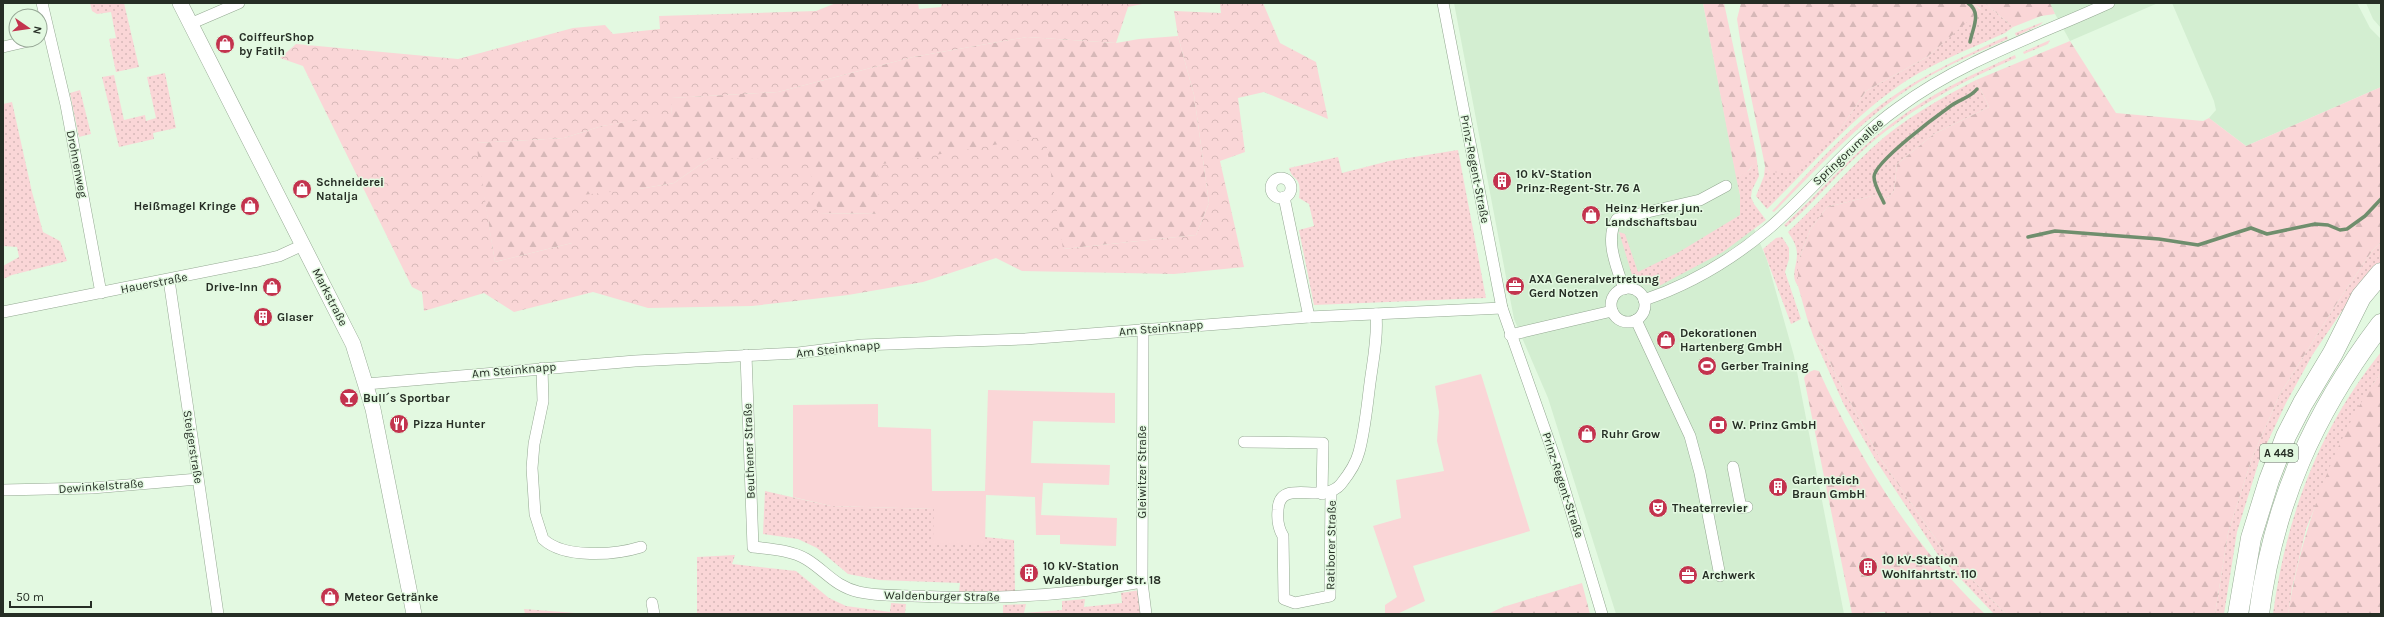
<svg xmlns="http://www.w3.org/2000/svg" width="2384" height="617" font-family="Karla,sans-serif">
<style>
.built{fill:#d3eed1}
.grass{fill:url(#grass-dots)}
.forest{fill:url(#forest-firs)}
.park{fill:url(#park-crowns)}
.garden{fill:#fad6d7}
.lines{fill:none;stroke-linecap:round;stroke-linejoin:round}
.stream{stroke:#6f8e6d;stroke-width:3.5}
.street-casing{stroke:#94a892;stroke-width:12}
.secondary-casing{stroke:#94a892;stroke-width:16}
.highway-casing{stroke:#94a892;stroke-width:21}
.street{stroke:#fff;stroke-width:11}
.secondary{stroke:#fff;stroke-width:15}
.highway{stroke:#fff;stroke-width:20}
.labels{text-anchor:middle;stroke-width:3;stroke-linejoin:round;paint-order:stroke}
.shield{fill:#e3f9e1;stroke:#5f6b5d;stroke-width:1}
.shield-label{font-size:11px;font-weight:bold;fill:#262e25}
.poi-label{font-size:12px;font-weight:bold;fill:#262e25;stroke:#e3f9e1;text-anchor:start}
.street-label{font-size:12px;fill:#262e25;stroke:#e3f9e1}
</style>
<defs>
<pattern id="grass-dots" width="8" height="8" patternUnits="userSpaceOnUse"><rect width="8" height="8" fill="#fad6d7"/><path d="M2 2h.1M6 6h.1" fill="none" stroke="#d6b8b8" stroke-width="1.8" stroke-linecap="round"/></pattern>
<pattern id="forest-firs" width="22" height="20" patternUnits="userSpaceOnUse"><rect width="22" height="20" fill="#fad6d7"/><path d="M5 1l3.5 6h-7zM16 11l3.5 6h-7z" fill="#d6b8b8"/></pattern>
<pattern id="park-crowns" width="20" height="18" patternUnits="userSpaceOnUse"><rect width="20" height="18" fill="#fad6d7"/><path d="M2 6a3 3 0 1 1 6 0M12 15a3 3 0 1 1 6 0" fill="none" stroke="#d6b8b8"/></pattern>
</defs>
<rect width="100%" height="100%" fill="#e3f9e1"/>
<g class="built">
<polygon points="1454,3 1703,3 1740,195 1767,260 1794,356 1844,614 1616,614 1548,398 1514,319"/>
<polygon points="2049,3 2158,3 2070,41"/>
<polygon points="2172,3 2357,3 2370,28 2381,39 2381,87 2246,146 2209,118 2216,110 2214,101"/>
<polygon points="2366,3 2381,3 2381,28 2373,19"/>
</g>
<g class="grass">
<polygon points="90,3 124,3 139,67 116,72 109,39 116,38 111,12 97,14 92,11"/>
<path d="M1972,3H1985L2013,27L2005,33C1976,46 1946,58 1919,73C1860,107 1815,162 1767,209L1756,196L1764,176L1765,166L1770,172L1839,131L1866,91L1927,57L1981,9Z"/>
<polygon points="2043,22 2040,25 2016,36 2015,33"/>
<path d="M2007,36L2008,39C1978,52 1948,65 1921,81C1864,116 1820,166 1774,212L1772,211C1809,173 1845,130 1889,99C1926,73 1966,55 2007,36Z"/>
<polygon points="2050,40 2048,44 2024,54 2023,52"/>
<path d="M2015,55L2016,58C1963,81 1915,106 1870,144C1840,170 1816,201 1786,227L1784,225C1822,191 1854,151 1895,121C1932,93 1973,74 2015,55Z"/>
<polygon points="165,73 176,128 153,133 154,139 119,147 102,77 114,75 124,120 145,115 146,121 156,118 147,77"/>
<path d="M1976,80L1989,107L1934,134L1897,164L1894,191L1888,198L1876,195L1827,207L1810,230L1798,262V286C1790,276 1797,266 1797,255C1797,245 1793,240 1788,232C1817,205 1843,175 1872,148C1902,120 1939,99 1976,80Z"/>
<polygon points="80,90 91,134 79,137 70,93"/>
<polygon points="12,102 32,192 43,232 60,241 67,261 12,275 3,279 3,266 19,257 17,247 3,246 3,104"/>
<path d="M1458,150L1486,298L1314,305L1299,230L1314,226L1309,204L1299,198C1302,174 1293,183 1289,168L1338,157L1342,173L1389,161Z"/>
<path d="M1756,153L1759,176L1752,190L1751,197L1754,204L1766,220L1723,252L1659,286L1657,283L1646,285L1633,278L1619,232L1625,234L1638,272L1679,252L1740,215V195L1736,177C1749,173 1755,166 1756,153Z"/>
<polygon points="1782,237 1789,248 1789,259 1785,272 1801,319 1791,324 1763,249 1776,238"/>
<polygon points="2381,242 2381,264 2342,311 2313,354 2286,403 2260,458 2237,532 2224,614 2215,614 2228,533 2252,458 2280,394 2335,306 2372,251"/>
<polygon points="1814,338 1824,347 1833,369 1878,455 1944,551 2006,614 1994,614 1938,555 1875,459 1844,405"/>
<path d="M2381,352V373L2373,384L2342,441L2306,529L2292,588L2288,614H2273C2286,516 2319,429 2381,352Z"/>
<polygon points="765,491 831,506 934,509 985,545 985,537 1014,540 1015,591 959,592 960,583 879,580 848,574 817,548 798,539 763,534"/>
<polygon points="735,555 732,564 796,571 829,598 846,606 890,612 891,603 906,604 905,613 933,614 697,614 697,557"/>
<polygon points="1140,590 1142,614 1003,614 1003,605 1026,604 1024,613 1062,610 1062,601 1085,599 1084,607 1122,603 1121,593"/>
<polygon points="524,609 588,614 525,614"/>
</g>
<g class="forest">
<polygon points="1703,3 1724,3 1756,153 1755,163 1745,174 1736,177"/>
<polygon points="1741,3 1972,3 1981,10 1927,57 1866,91 1839,131 1796,173 1770,172 1765,166 1742,52 1737,19"/>
<polygon points="1985,3 2050,3 2055,14 2041,16 2013,27"/>
<polygon points="1178,36 1194,95 1209,203 1196,235 1063,249 879,214 818,213 710,158 674,183 639,189 572,243 495,262 475,143 564,138 602,126 672,114 670,98 778,92 913,57 1027,37 1116,43 1139,39"/>
<polygon points="2070,41 2116,113 2203,121 2209,118 2246,146 2381,87 2381,242 2372,251 2335,306 2280,394 2252,458 2228,533 2215,614 2006,614 1944,551 1878,455 1833,369 1824,347 1814,338 1807,318 1798,286 1798,262 1810,230 1827,207 1876,195 1888,198 1894,191 1897,164 1934,134 1989,107 1976,80"/>
<path d="M1814,370L1819,371C1859,459 1914,547 1985,614H1885V612L1852,614L1804,378L1807,373Z"/>
<path d="M2381,373V614H2288C2299,540 2335,433 2381,373Z"/>
<polygon points="1582,583 1590,614 1488,614 1503,607"/>
</g>
<polygon class="park" points="836,3 918,3 919,9 941,7 942,3 1147,3 1128,7 1116,43 1027,37 913,57 778,92 671,98 672,115 602,126 564,138 476,143 495,262 572,243 572,196 639,189 674,183 710,158 808,160 818,213 879,214 877,165 1045,136 1063,249 1196,235 1209,203 1194,95 1178,36 1174,11 1221,13 1220,3 1263,3 1280,43 1316,62 1328,119 1264,92 1238,98 1245,152 1220,161 1244,267 1174,274 1022,271 996,258 923,282 848,295 752,306 648,308 593,292 514,312 484,293 424,311 422,292 412,287 303,66 280,58 296,44 458,59 573,28 605,25 613,34 660,29 659,16 816,11"/>
<g class="garden">
<polygon points="1481,374 1530,531 1413,566 1425,601 1397,614 1385,614 1385,605 1397,597 1373,526 1401,518 1396,480 1444,471 1437,441 1439,412 1435,386"/>
<polygon points="988,390 1115,393 1115,423 1033,421 1031,463 1110,465 1109,485 1043,483 1041,515 1117,518 1116,546 1060,544 1060,535 1036,535 1035,497 986,495 985,545 933,543 934,509 831,506 793,497 793,405 878,404 878,427 931,429 932,491 985,491"/>
</g>
<g class="lines">
<g class="stream">
<path d="M1968,3C1982,13 1973,27 1970,42"/>
<path d="M1884,203C1881,196 1874,185 1874,177C1874,162 1938,115 1952,105C1961,99 1971,97 1977,89"/>
<polyline points="2028,237 2055,231 2159,239 2198,245 2251,228 2267,234 2315,224 2328,225 2340,230 2347,229 2365,216 2381,199"/>
</g>
<defs>
<g id="street">
<polyline points="42,3 66,105 101,293"/>
<polyline points="1443,3 1502,308 1557,464 1602,614"/>
<polyline points="190,24 239,3"/>
<polyline points="3,47 33,40"/>
<circle cx="1281" cy="188" r="10"/>
<polyline points="1284,197 1309,317"/>
<polyline points="169,280 218,614"/>
<circle cx="1628" cy="305" r="17"/>
<path d="M1624,289C1617,268 1604,239 1617,219L1700,200L1726,186"/>
<path d="M1644,300C1689,285 1731,260 1767,230C1813,191 1849,143 1898,108C1961,61 2039,35 2109,3"/>
<polyline points="3,312 258,261 279,256 303,245"/>
<polyline points="1636,320 1690,436 1700,473 1720,576"/>
<polyline points="1143,329 1142,582 1146,614"/>
<polyline points="1510,335 1612,311"/>
<path d="M746,355L753,547C770,549 791,550 806,559C826,571 834,586 859,592C877,596 895,595 913,596C990,600 1066,596 1142,582"/>
<path d="M542,368L543,401L534,444L532,468L535,514L543,539C564,559 615,555 641,547"/>
<polyline points="366,384 635,361 798,353 862,345 1025,339 1309,317 1502,308"/>
<polyline points="1244,442 1323,443 1322,494"/>
<polyline points="1733,467 1741,508 1747,507"/>
<polyline points="3,490 92,488 198,479"/>
<path d="M1331,491L1330,596L1295,603L1284,599L1283,536C1278,528 1277,520 1278,510C1279,476 1323,506 1341,484C1349,474 1356,464 1359,452C1365,430 1367,406 1370,383C1373,360 1378,337 1376,314"/>
<polyline points="652,603 654,614"/>
</g>
<polyline id="secondary" points="180,3 353,344 373,409 414,614"/>
<g id="highway">
<polyline points="2238,614 2251,538 2269,480 2286,436 2303,403 2333,353 2361,297 2381,273"/>
<path d="M2259,614C2273,504 2314,412 2381,324"/>
</g>
</defs>
<use href="#street" class="street-casing"/>
<use href="#secondary" class="secondary-casing"/>
<use href="#highway" class="highway-casing"/>
<use href="#street" class="street"/>
<use href="#secondary" class="secondary"/>
<use href="#highway" class="highway"/>
</g>
<defs>
<symbol id="shop-disc" viewBox="-11 -11 22 22"><circle r="9.5" fill="#c3334e" stroke="#e3f9e1"/><path d="M-5-2.5h2.3a2.7 3.5 0 0 1 5.4 0H5L5.5 6h-11ZM-1.5-2.5h3a1.5 2.3 0 0 0-3 0Z" fill="#fff"/></symbol>
<symbol id="building-disc" viewBox="-11 -11 22 22"><circle r="9.5" fill="#c3334e" stroke="#e3f9e1"/><path d="M-4-6H4V6H1V3H-1V6H-4ZM-2.5-4.3h1.7v1.8h-1.7ZM.8-4.3h1.7v1.8H.8ZM-2.5-1h1.7V.8h-1.7ZM.8-1h1.7V.8H.8Z" fill="#fff"/></symbol>
<symbol id="office-disc" viewBox="-11 -11 22 22"><circle r="9.5" fill="#c3334e" stroke="#e3f9e1"/><path d="M-6-3h4V-5.5h4V-3h4V5H-6ZM-1-4.5V-3h2v-1.5ZM-6 0V1H6V0Z" fill="#fff"/></symbol>
<symbol id="stadium-disc" viewBox="-11 -11 22 22"><circle r="9.5" fill="#c3334e" stroke="#e3f9e1"/><path d="M0-5a6.5 5 0 1 0 0 10a6.5 5 0 1 0 0-10ZM-3.5-1.8h7v3.6h-7Z" fill="#fff"/></symbol>
<symbol id="bar-disc" viewBox="-11 -11 22 22"><circle r="9.5" fill="#c3334e" stroke="#e3f9e1"/><path d="M-6-5H6L.8 .8V4.5H3.5V6h-7V4.5H-.8V.8Z" fill="#fff"/></symbol>
<symbol id="restaurant-disc" viewBox="-11 -11 22 22"><circle r="9.5" fill="#c3334e" stroke="#e3f9e1"/><path d="M-5-6h1v4h1v-4h1v4h1v-4h1v5L-1.5 .5V6h-2V.5L-5-1ZM5-6V6H3V1.5H1.5Q1.5-4 5-6Z" fill="#fff"/></symbol>
<symbol id="bank-disc" viewBox="-11 -11 22 22"><circle r="9.5" fill="#c3334e" stroke="#e3f9e1"/><path d="M-6-4H6V4H-6ZM0-2.3a2.3 2.3 0 1 0 0 4.6a2.3 2.3 0 1 0 0-4.6Z" fill="#fff"/></symbol>
<symbol id="theatre-disc" viewBox="-11 -11 22 22"><circle r="9.5" fill="#c3334e" stroke="#e3f9e1"/><path d="M-5-5.5Q0-4 5-5.5V0Q5 5 0 6Q-5 5-5 0ZM-3.3-2.5H-1v1.5H-3.3ZM1-2.5H3.3v1.5H1ZM-2.8 1Q0 5.5 2.8 1Z" fill="#fff"/></symbol>
</defs>
<g fill-rule="evenodd">
<use href="#shop-disc" x="214" y="33" width="22" height="22"/>
<use href="#building-disc" x="1491" y="170" width="22" height="22"/>
<use href="#shop-disc" x="291" y="178" width="22" height="22"/>
<use href="#shop-disc" x="239" y="195" width="22" height="22"/>
<use href="#shop-disc" x="1580" y="204" width="22" height="22"/>
<use href="#office-disc" x="1504" y="275" width="22" height="22"/>
<use href="#shop-disc" x="261" y="276" width="22" height="22"/>
<use href="#building-disc" x="252" y="306" width="22" height="22"/>
<use href="#shop-disc" x="1655" y="329" width="22" height="22"/>
<use href="#stadium-disc" x="1696" y="355" width="22" height="22"/>
<use href="#bar-disc" x="338" y="387" width="22" height="22"/>
<use href="#restaurant-disc" x="388" y="413" width="22" height="22"/>
<use href="#bank-disc" x="1707" y="414" width="22" height="22"/>
<use href="#shop-disc" x="1576" y="423" width="22" height="22"/>
<use href="#building-disc" x="1767" y="476" width="22" height="22"/>
<use href="#theatre-disc" x="1647" y="497" width="22" height="22"/>
<use href="#building-disc" x="1857" y="556" width="22" height="22"/>
<use href="#building-disc" x="1018" y="562" width="22" height="22"/>
<use href="#office-disc" x="1677" y="564" width="22" height="22"/>
<use href="#shop-disc" x="319" y="586" width="22" height="22"/>
</g>
<g class="labels">
<rect class="shield" x="2260" y="444" width="38" height="18" rx="3"/>
<g class="shield-label">
<text x="2279" y="457">A 448</text>
</g>
<g class="poi-label">
<text x="239" y="41">CoiffeurShop<tspan x="239" dy="14">by Fatih</tspan></text>
<text x="1516" y="178">10 kV-Station<tspan x="1516" dy="14">Prinz-Regent-Str. 76 A</tspan></text>
<text x="316" y="186">Schneiderei<tspan x="316" dy="14">Natalja</tspan></text>
<text x="236" y="210" text-anchor="end">Heißmagel Kringe</text>
<text x="1605" y="212">Heinz Herker jun.<tspan x="1605" dy="14">Landschaftsbau</tspan></text>
<text x="1529" y="283">AXA Generalvertretung<tspan x="1529" dy="14">Gerd Notzen</tspan></text>
<text x="258" y="291" text-anchor="end">Drive-Inn</text>
<text x="277" y="321">Glaser</text>
<text x="1680" y="337">Dekorationen<tspan x="1680" dy="14">Hartenberg GmbH</tspan></text>
<text x="1721" y="370">Gerber Training</text>
<text x="363" y="402">Bull´s Sportbar</text>
<text x="413" y="428">Pizza Hunter</text>
<text x="1732" y="429">W. Prinz GmbH</text>
<text x="1601" y="438">Ruhr Grow</text>
<text x="1792" y="484">Gartenteich<tspan x="1792" dy="14">Braun GmbH</tspan></text>
<text x="1672" y="512">Theaterrevier</text>
<text x="1882" y="564">10 kV-Station<tspan x="1882" dy="14">Wohlfahrtstr. 110</tspan></text>
<text x="1043" y="570">10 kV-Station<tspan x="1043" dy="14">Waldenburger Str. 18</tspan></text>
<text x="1702" y="579">Archwerk</text>
<text x="344" y="601">Meteor Getränke</text>
</g>
<g class="street-label">
<text transform="translate(1848 152) rotate(-43)" y="4">Springorumallee</text>
<text transform="translate(77 164) rotate(79)" y="4">Drohnenweg</text>
<text transform="translate(1475 169) rotate(79)" y="4">Prinz-Regent-Straße</text>
<text transform="translate(154 283) rotate(-11)" y="4">Hauerstraße</text>
<text transform="translate(330 297) rotate(63)" y="4">Markstraße</text>
<text transform="translate(1161 328) rotate(-5)" y="4">Am Steinknapp</text>
<text transform="translate(838 349) rotate(-6)" y="4">Am Steinknapp</text>
<text transform="translate(514 370) rotate(-5)" y="4">Am Steinknapp</text>
<text transform="translate(193 447) rotate(81)" y="4">Steigerstraße</text>
<text transform="translate(749 451) rotate(-92)" y="4">Beuthener Straße</text>
<text transform="translate(1142 472) rotate(-90)" y="4">Gleiwitzer Straße</text>
<text transform="translate(1563 485) rotate(72)" y="4">Prinz-Regent-Straße</text>
<text transform="translate(101 486) rotate(-4)" y="4">Dewinkelstraße</text>
<text transform="translate(1331 545) rotate(-89)" y="4">Ratiborer Straße</text>
<text transform="translate(942 596) rotate(1)" y="4">Waldenburger Straße</text>
</g>
</g>
<rect width="2384" height="617" fill="none" stroke="#262e25" stroke-width="8"/>
<g transform="translate(28 28) rotate(103)"><circle r="19" fill="#e3f9e1" stroke="#97a896"/>
<path d="M0-3L7 15L0 10L-7 15Z" fill="#c3334e"/>
<text y="-6" font-size="11" font-weight="bold" text-anchor="middle" fill="#262e25">N</text>
</g>
<path d="M10 601v6h81v-6" fill="none" stroke="#262e25" stroke-width="2"/>
<text x="16" y="601" font-size="12" fill="#262e25" stroke="#e3f9e1" stroke-width="3" paint-order="stroke">50 m</text>
</svg>
